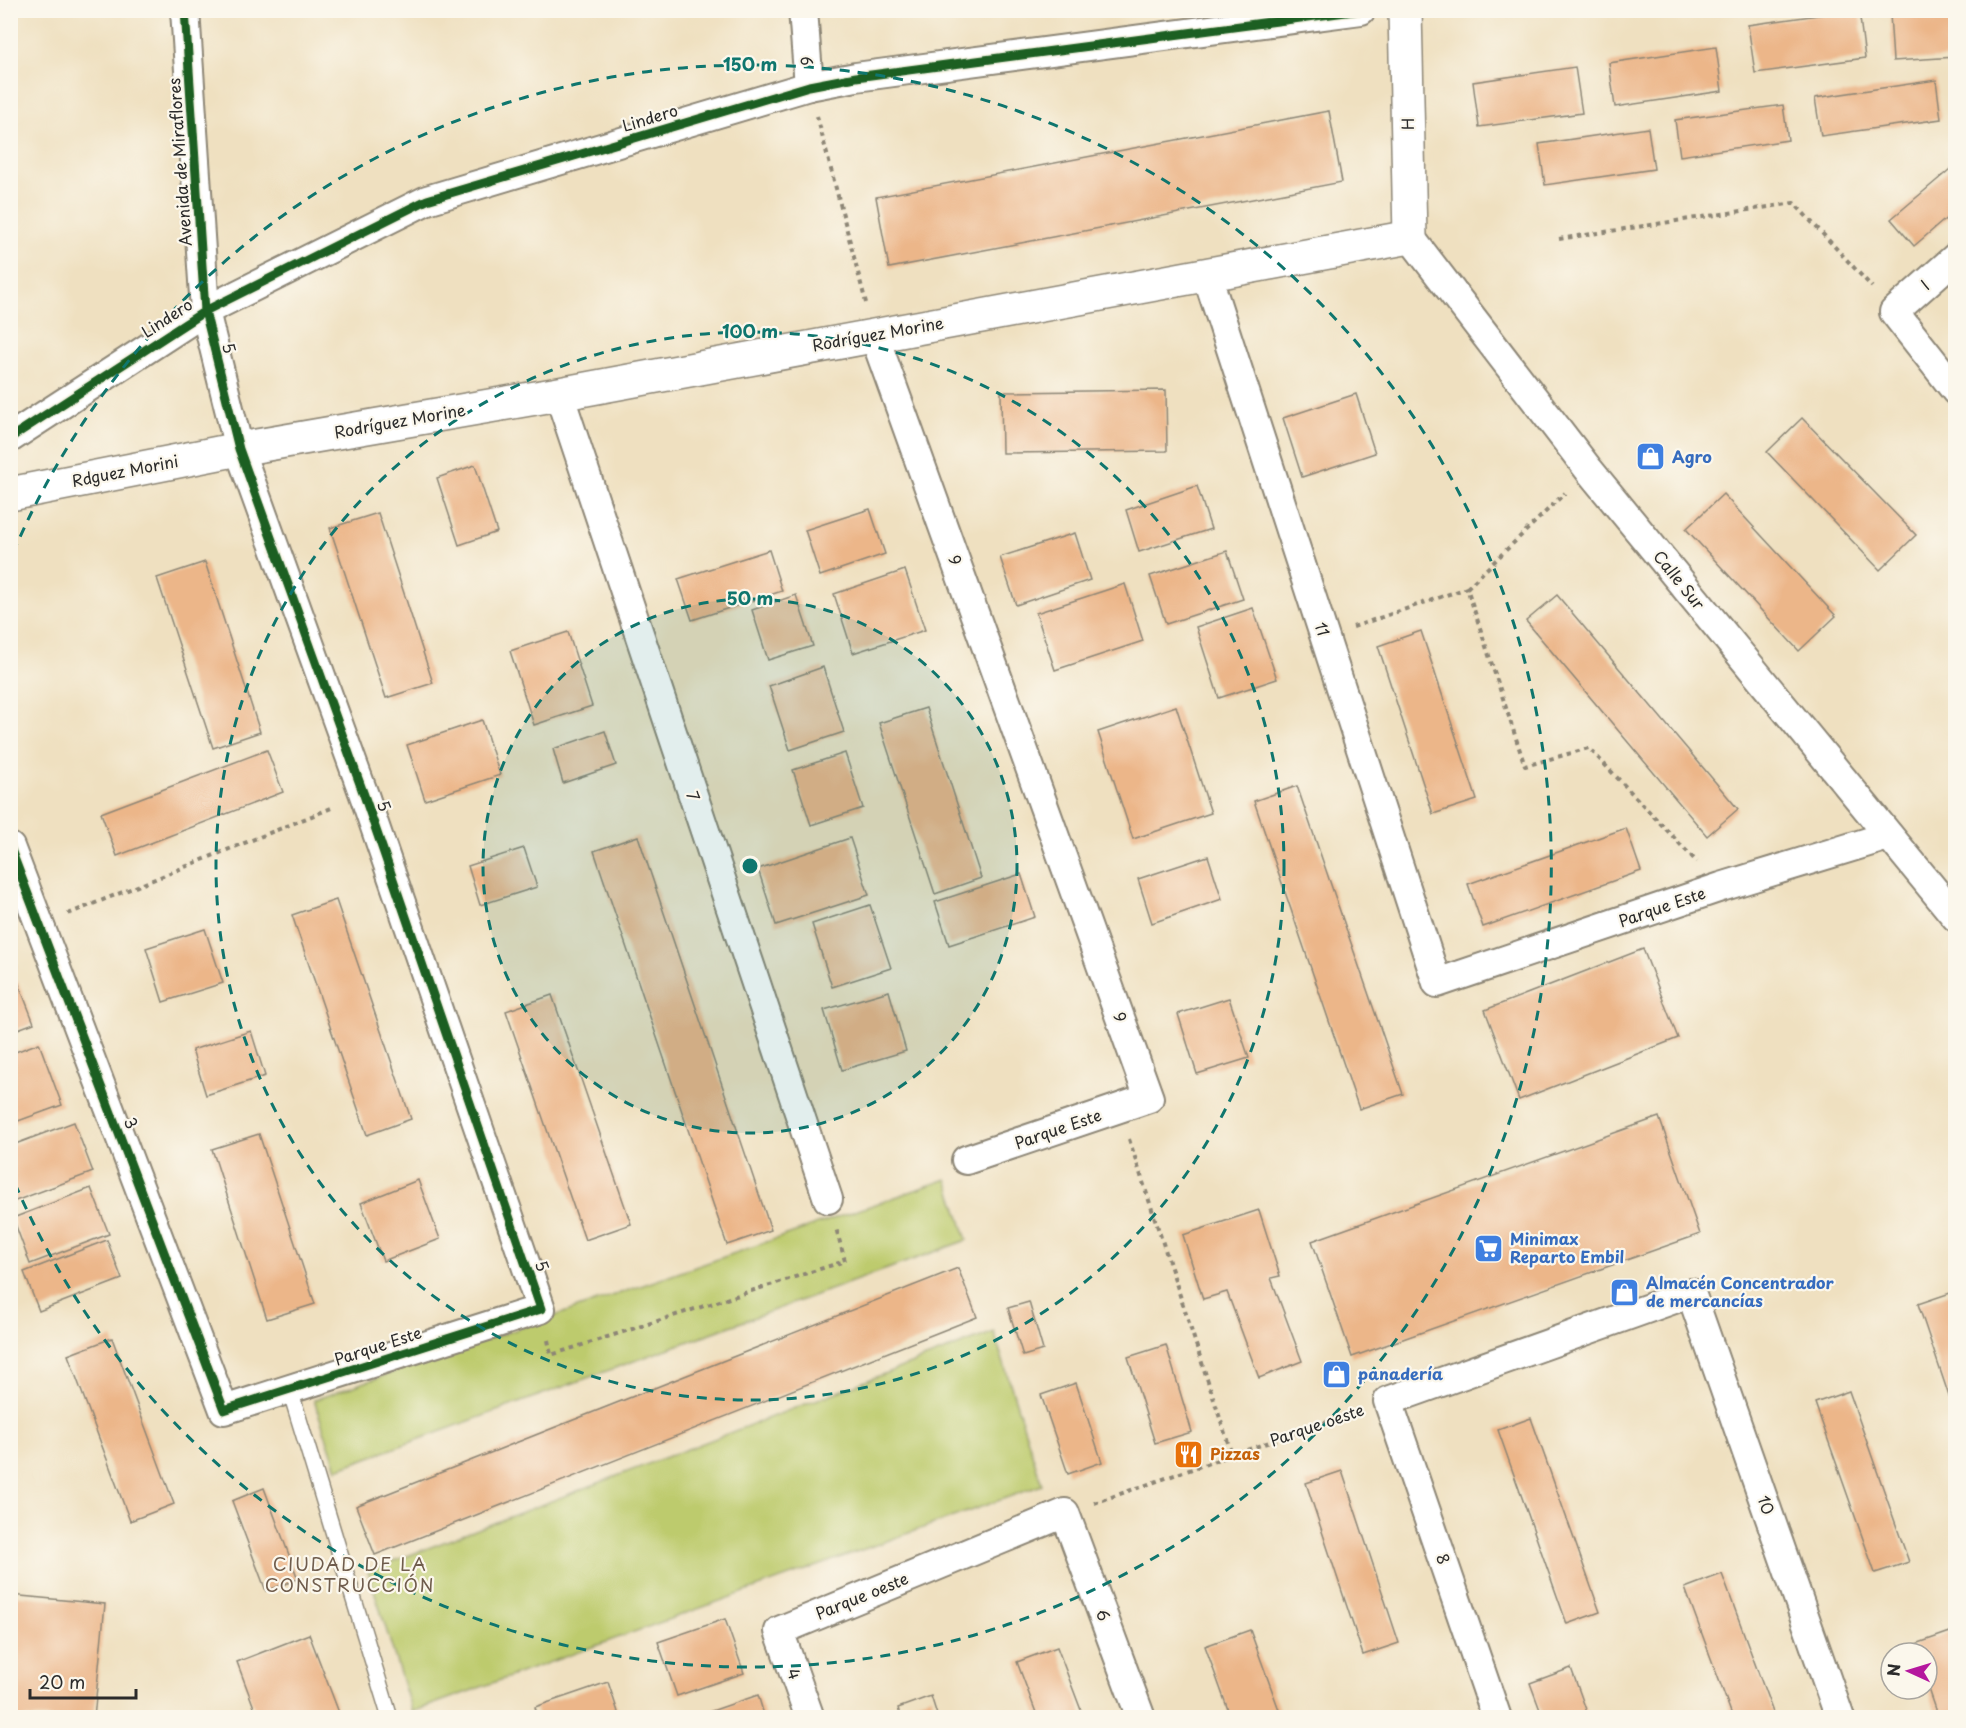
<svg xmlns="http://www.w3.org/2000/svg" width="1966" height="1728" font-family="'Playpen Sans',sans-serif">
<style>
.green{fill:#bdcb6d;stroke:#747b4c;stroke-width:1.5}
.building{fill:#ecb689}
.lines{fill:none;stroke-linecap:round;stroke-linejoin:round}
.service-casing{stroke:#8d8676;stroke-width:18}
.minor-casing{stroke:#8d8676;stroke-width:32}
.tertiary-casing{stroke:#8d8676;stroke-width:36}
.path{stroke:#8d8676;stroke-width:4;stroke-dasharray:4.5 4.5;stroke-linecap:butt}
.service{stroke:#fff;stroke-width:15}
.minor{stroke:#fff;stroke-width:28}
.tertiary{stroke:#fff;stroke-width:33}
.cycleway-casing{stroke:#fbf7ec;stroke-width:13}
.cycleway{stroke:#1b5e20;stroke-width:9}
.ring{fill:none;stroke:#0f766e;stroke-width:3;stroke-dasharray:10 8}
.labels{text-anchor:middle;stroke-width:4.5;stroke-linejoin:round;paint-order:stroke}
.street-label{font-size:16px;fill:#2b2b2b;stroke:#fbf7ec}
.shop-label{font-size:16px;font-weight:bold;fill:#366cbe;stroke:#fbf7ec;text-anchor:start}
.food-label{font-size:16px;font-weight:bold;fill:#c56008;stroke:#fbf7ec;text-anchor:start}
.neighbourhood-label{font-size:18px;letter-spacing:1.5px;fill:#6f5c4c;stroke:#fbf7ec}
.centre{fill:#0f766e;stroke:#fbf7ec;stroke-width:3}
.ring-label{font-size:18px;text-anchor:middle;font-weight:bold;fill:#0f766e;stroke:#fbf7ec;stroke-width:4.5;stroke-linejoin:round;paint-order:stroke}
</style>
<rect width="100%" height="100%" fill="#fbf7ec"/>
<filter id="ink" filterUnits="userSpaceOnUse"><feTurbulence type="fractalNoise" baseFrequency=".0167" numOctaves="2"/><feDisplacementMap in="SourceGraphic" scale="12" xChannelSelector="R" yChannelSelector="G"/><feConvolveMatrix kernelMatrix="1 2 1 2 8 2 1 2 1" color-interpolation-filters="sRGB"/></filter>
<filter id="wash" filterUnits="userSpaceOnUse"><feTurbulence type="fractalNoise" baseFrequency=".008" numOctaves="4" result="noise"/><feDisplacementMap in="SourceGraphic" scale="24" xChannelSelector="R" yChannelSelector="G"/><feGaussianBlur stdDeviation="1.35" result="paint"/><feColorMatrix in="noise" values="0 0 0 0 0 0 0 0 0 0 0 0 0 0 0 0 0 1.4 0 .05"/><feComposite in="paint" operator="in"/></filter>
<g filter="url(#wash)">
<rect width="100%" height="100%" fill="#efe0c0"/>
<g class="green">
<polygon points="947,1179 967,1240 337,1469 314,1400"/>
<polygon points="994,1332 1042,1485 412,1712 368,1571"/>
</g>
<g id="blocks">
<g class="building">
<polygon points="1853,10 1859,10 1865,58 1755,73 1748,25"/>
<polygon points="1956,10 1956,57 1893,61 1890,14"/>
<polygon points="1716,47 1722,91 1615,107 1609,63"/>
<polygon points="1575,67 1582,113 1479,127 1473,82"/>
<polygon points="1936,80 1941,119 1821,136 1815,98"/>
<polygon points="1783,105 1788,140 1680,156 1675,120"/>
<polygon points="1329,111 1342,182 889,268 876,197"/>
<polygon points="1648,128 1654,169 1545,185 1539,144"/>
<polygon points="1956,164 1956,210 1914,246 1891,219"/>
<polygon points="1166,390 1167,451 1002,453 1001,392"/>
<polygon points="1356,394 1375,453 1302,477 1283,418"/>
<polygon points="1802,418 1916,535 1880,570 1767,452"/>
<polygon points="475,465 497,532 459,545 437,478"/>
<polygon points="1197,486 1211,529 1139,552 1126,510"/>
<polygon points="1723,494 1836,616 1799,651 1686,529"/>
<polygon points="870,509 885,554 820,576 805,530"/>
<polygon points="378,513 433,683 386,698 330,528"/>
<polygon points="1075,533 1090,580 1016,605 1000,557"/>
<polygon points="769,550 782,591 692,620 678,579"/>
<polygon points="1227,551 1243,599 1166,624 1150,576"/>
<polygon points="205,562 260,732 213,748 157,578"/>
<polygon points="905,570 925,630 853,653 834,594"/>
<polygon points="1125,584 1143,641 1055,670 1036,613"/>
<polygon points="796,595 813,646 768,660 752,610"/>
<polygon points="1557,595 1738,809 1707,836 1526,621"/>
<polygon points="1253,608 1277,679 1219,698 1196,627"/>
<polygon points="1421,631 1477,800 1433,814 1378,646"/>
<polygon points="568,632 592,706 534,725 510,651"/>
<polygon points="823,667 844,732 790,750 769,686"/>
<polygon points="1176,706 1211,813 1133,839 1098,732"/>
<polygon points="926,708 981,878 935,894 879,723"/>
<polygon points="482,720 500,775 425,800 407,745"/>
<polygon points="605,731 616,765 563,783 553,749"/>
<polygon points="267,750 283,792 117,856 101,813"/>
<polygon points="845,753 863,808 811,825 793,770"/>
<polygon points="1297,786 1403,1094 1359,1109 1254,801"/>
<polygon points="1626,828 1641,871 1483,927 1468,884"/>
<polygon points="638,836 771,1230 727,1245 594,851"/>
<polygon points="850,838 869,895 776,925 758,869"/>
<polygon points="524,848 537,887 480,905 468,866"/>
<polygon points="1208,856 1222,899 1152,923 1138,879"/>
<polygon points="1021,874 1035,917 949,945 935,902"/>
<polygon points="336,900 411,1119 367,1135 292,915"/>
<polygon points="870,905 891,968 832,987 812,924"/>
<polygon points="205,929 223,983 163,1002 146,948"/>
<polygon points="1643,949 1678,1038 1519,1100 1485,1010"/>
<polygon points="10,951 17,967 10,969"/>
<polygon points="18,982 34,1023 10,1032 10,984"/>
<polygon points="889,991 906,1051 842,1070 824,1010"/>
<polygon points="552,995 631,1224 585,1240 506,1011"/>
<polygon points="1229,998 1249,1058 1197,1074 1178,1014"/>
<polygon points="251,1031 265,1076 206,1095 192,1050"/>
<polygon points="39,1043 62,1105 10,1124 10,1054"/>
<polygon points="1659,1117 1700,1234 1352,1357 1312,1241"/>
<polygon points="74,1122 93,1172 10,1203 10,1146"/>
<polygon points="259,1134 315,1304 267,1319 212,1149"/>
<polygon points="418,1180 440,1239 383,1261 361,1203"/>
<polygon points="91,1188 109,1234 30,1264 13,1218"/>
<polygon points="1259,1210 1280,1276 1271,1278 1302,1361 1259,1378 1227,1292 1203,1299 1183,1235"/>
<polygon points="107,1240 122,1279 39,1311 24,1272"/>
<polygon points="958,1268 977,1317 375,1555 356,1506"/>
<polygon points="1956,1291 1956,1414 1955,1414 1918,1304"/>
<polygon points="1029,1302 1043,1350 1023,1356 1008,1308"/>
<polygon points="112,1338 174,1504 130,1521 68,1355"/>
<polygon points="1166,1345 1192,1432 1155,1443 1128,1357"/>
<polygon points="1076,1383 1102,1462 1068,1474 1041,1395"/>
<polygon points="1849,1391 1909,1562 1875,1573 1815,1403"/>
<polygon points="1531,1418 1600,1612 1567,1624 1498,1430"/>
<polygon points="1342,1471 1399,1643 1363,1655 1306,1483"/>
<polygon points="264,1488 298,1579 266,1591 232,1501"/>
<polygon points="1722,1574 1775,1718 1733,1718 1685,1588"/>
<polygon points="10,1595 105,1604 94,1718 10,1718"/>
<polygon points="725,1619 744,1673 677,1696 658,1642"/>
<polygon points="1250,1630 1282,1718 1231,1718 1205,1646"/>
<polygon points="1950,1632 1956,1647 1956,1718 1938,1718 1927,1686 1927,1653 1915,1653 1913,1645"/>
<polygon points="309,1634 341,1718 258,1718 237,1662"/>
<polygon points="1057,1647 1084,1718 1038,1718 1017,1662"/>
<polygon points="1571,1668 1589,1718 1543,1718 1530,1683"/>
<polygon points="608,1682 620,1718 538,1718 535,1707"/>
<polygon points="758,1695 765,1718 695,1718 694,1717"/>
<polygon points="931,1696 938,1718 901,1718 898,1708"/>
</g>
</g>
</g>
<g filter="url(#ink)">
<use href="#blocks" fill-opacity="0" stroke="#8d8676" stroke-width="1.5"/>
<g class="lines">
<defs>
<polyline id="service" points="290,1390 390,1718"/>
<g id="minor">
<polyline points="803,10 809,86"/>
<polyline points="1410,237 1589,470 1956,917"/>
<polyline points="1956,257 1894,312 1956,391"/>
<polyline points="1207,275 1437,983 1721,887 1888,836"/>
<polyline points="874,335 1149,1098 966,1160"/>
<polyline points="559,394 828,1199"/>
<polyline points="10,438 205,311 427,200 809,86 856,77 1361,10"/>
<polyline points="10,847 224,1410 541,1309 364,795 239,449 205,311 185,10"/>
<polyline points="810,1718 779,1631 1065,1513 1141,1718"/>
<polyline points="1497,1718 1388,1401 1691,1293 1840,1718"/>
</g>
<polyline id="tertiary" points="10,494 239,449 559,394 1410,237 1405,10"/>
</defs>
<use href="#service" class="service-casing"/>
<use href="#minor" class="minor-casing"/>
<use href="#tertiary" class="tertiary-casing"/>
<g class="path">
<polyline points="817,116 866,303"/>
<polyline points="1559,239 1794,203 1872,287"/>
<polyline points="1467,588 1565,493"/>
<polyline points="1353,627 1467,588 1525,766 1589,748 1697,862"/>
<polyline points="68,914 334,807"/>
<polyline points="1129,1139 1232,1455"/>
<polyline points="548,1340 551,1355 845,1261 836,1228"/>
<polyline points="1094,1503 1359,1411"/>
</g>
<use href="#service" class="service"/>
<use href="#minor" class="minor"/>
<use href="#tertiary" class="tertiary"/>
<defs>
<g id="cycleway">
<polyline points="10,438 205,311 427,200 809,86 856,77 1361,10"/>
<polyline points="10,847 224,1410 541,1309 364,795 239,449 205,311 185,10"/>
</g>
</defs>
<use href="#cycleway" class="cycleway-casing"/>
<use href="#cycleway" class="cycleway"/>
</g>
</g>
<circle cx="750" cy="866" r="267" fill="#0f766e" fill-opacity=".12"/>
<g class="ring">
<circle cx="750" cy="866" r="267"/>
<circle cx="750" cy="866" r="534"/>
<path d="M13 553A801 801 0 1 1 13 1179"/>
</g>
<defs>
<symbol id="shop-square" viewBox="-11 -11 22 22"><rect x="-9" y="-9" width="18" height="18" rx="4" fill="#3f7fe0" stroke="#fbf7ec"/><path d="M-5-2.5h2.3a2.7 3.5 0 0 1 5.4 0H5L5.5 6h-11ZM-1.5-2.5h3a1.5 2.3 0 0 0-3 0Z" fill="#fff"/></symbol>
<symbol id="supermarket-square" viewBox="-11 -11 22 22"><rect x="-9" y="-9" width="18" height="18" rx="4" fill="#3f7fe0" stroke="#fbf7ec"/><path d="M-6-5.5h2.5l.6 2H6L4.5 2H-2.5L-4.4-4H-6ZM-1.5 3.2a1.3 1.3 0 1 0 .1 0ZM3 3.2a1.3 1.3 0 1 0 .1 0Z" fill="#fff"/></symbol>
<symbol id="restaurant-square" viewBox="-11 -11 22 22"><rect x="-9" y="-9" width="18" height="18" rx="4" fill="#e8710a" stroke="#fbf7ec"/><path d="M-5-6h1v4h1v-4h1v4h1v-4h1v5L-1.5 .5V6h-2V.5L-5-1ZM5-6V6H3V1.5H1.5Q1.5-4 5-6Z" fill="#fff"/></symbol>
</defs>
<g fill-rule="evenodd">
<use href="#shop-square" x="1634" y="440" width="33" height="33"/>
<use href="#supermarket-square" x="1472" y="1232" width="33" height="33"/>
<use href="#shop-square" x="1608" y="1276" width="33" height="33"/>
<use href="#shop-square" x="1320" y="1358" width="33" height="33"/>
<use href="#restaurant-square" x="1172" y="1438" width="33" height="33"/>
</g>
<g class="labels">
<g class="street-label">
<text transform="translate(807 61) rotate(-94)" y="6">9</text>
<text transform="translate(650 118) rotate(-17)" y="6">Lindero</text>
<text transform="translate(1408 124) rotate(-91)" y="6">H</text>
<text transform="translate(180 162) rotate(-94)" y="6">Avenida de Miraflores</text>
<text transform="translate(1925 285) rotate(-42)" y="6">I</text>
<text transform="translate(167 318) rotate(-33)" y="6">Lindero</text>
<text transform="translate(878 334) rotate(-10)" y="6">Rodríguez Morine</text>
<text transform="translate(229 348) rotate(76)" y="6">5</text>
<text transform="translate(400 421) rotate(-10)" y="6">Rodríguez Morine</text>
<text transform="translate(125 471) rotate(-11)" y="6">Rdguez Morini</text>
<text transform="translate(955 560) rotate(70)" y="6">9</text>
<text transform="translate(1679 580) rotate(51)" y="6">Calle Sur</text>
<text transform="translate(1322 629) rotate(72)" y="6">11</text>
<text transform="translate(693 796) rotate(72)" y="6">7</text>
<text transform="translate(384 806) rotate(71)" y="6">5</text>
<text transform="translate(1662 907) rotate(-19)" y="6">Parque Este</text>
<text transform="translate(1120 1017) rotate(70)" y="6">9</text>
<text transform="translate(131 1123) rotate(69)" y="6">3</text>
<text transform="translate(1058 1129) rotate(-19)" y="6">Parque Este</text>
<text transform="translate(542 1266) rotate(71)" y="6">5</text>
<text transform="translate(378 1346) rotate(-18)" y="6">Parque Este</text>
<text transform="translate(1317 1425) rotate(-19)" y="6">Parque oeste</text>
<text transform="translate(1766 1505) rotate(71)" y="6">10</text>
<text transform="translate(1443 1559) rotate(71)" y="6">8</text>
<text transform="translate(862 1596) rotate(-22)" y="6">Parque oeste</text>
<text transform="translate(1103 1615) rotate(70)" y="6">6</text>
<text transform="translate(794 1674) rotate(70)" y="6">4</text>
</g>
<g class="shop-label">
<text x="1672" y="463">Agro</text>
<text x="1510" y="1245">Minimax<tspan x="1510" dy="18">Reparto Embil</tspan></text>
<text x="1646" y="1289">Almacén Concentrador<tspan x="1646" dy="18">de mercancías</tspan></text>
<text x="1358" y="1380">panadería</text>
</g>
<g class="food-label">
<text x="1210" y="1460">Pizzas</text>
</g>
<g class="neighbourhood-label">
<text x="350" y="1571">CIUDAD DE LA<tspan x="350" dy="21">CONSTRUCCIÓN</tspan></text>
</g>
</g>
<circle cx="750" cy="866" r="9" class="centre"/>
<g class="ring-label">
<text x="750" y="71">150 m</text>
<text x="750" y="338">100 m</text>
<text x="750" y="605">50 m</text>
</g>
<rect width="1966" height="1728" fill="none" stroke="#fbf7ec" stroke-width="36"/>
<g transform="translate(1909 1671) rotate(274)"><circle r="28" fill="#fbf7ec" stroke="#a8a59f" stroke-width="1.5"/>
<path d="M0-4.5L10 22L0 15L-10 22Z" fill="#b5179e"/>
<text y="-9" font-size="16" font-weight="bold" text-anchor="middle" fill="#2b2b2b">N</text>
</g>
<path d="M30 1689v9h106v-9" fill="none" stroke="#2b2b2b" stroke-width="3"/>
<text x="39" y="1689" font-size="18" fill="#2b2b2b" stroke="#fbf7ec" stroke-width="4.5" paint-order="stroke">20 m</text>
</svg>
